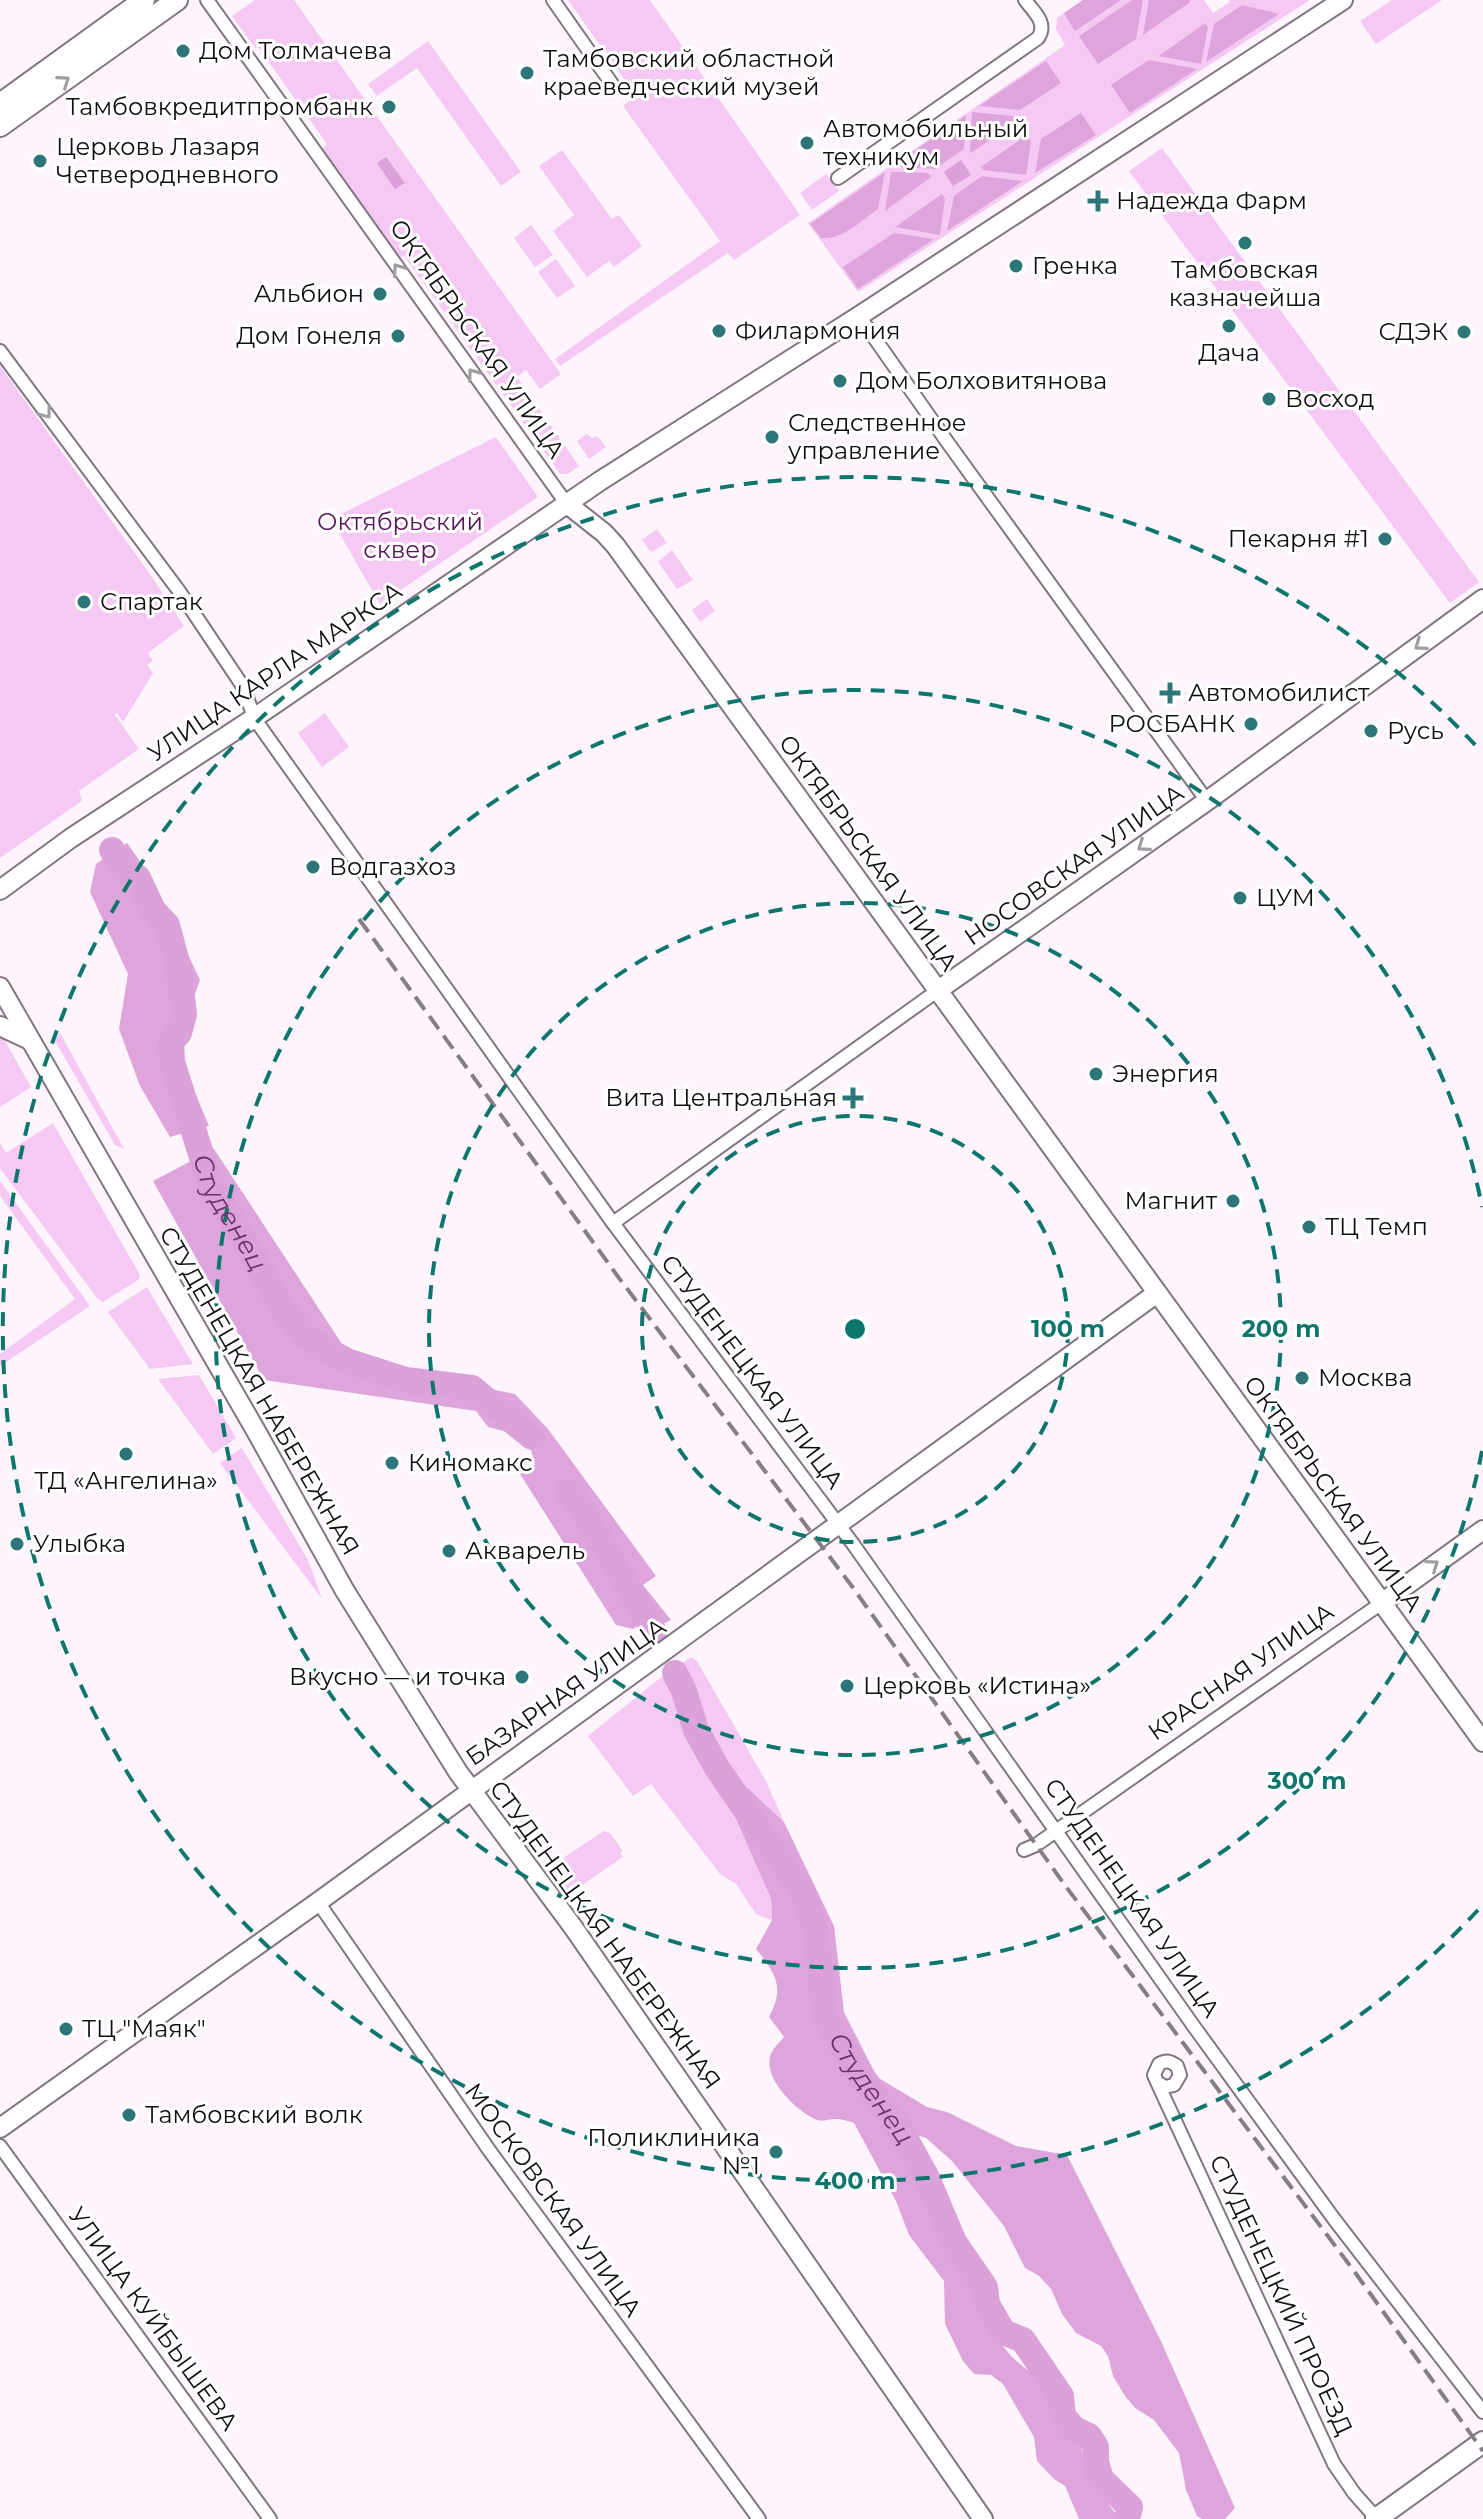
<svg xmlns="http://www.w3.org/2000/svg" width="1483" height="2519" font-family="Montserrat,sans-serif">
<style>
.green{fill:#f5c9f3}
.forest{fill:#dda5db}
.water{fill:#daa2d8}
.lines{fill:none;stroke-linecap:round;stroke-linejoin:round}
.river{stroke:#daa2d8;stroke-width:26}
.street-casing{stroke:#817681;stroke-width:16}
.secondary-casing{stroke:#817681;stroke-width:22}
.primary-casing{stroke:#817681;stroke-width:24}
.street{stroke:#fff;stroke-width:12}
.secondary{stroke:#fff;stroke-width:18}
.primary{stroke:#fff;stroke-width:20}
.rail{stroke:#857e85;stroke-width:4;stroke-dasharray:16 8;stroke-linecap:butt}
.oneway{stroke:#a09ea0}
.ring{fill:none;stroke:#0f766e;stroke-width:4;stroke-dasharray:14 10}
.poi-dot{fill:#2c7679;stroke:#fff;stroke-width:3}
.labels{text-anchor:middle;stroke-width:6;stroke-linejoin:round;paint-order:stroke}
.poi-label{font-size:24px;fill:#110d11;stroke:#fff;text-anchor:start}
.street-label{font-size:24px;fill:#110d11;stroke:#fff}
.park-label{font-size:24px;fill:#571657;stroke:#fff}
.water-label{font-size:26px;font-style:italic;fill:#702f70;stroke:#fff}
.centre{fill:#0f766e;stroke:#fff;stroke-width:4}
.ring-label{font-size:24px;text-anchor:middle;font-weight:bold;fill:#0f766e;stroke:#fff;stroke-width:6;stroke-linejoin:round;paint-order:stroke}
</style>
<rect width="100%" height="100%" fill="#fef4fe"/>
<g class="green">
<polygon points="255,0 294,0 561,374 540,389 526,370 517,377 579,466 568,474 560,474 404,256 400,258 322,149 327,144 258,47 255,48 232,16"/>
<polygon points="568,0 650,0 800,215 734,260 728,253 560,366 555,359 720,241 623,106 636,96"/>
<polygon points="1083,0 1204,0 1213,13 1230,2 1229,0 1310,0 858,292 808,223 1065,45 1056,29 1057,18"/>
<polygon points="1392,0 1442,0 1376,44 1360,21"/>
<polygon points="428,41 521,172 501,186 417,68 377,96 368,84"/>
<polygon points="1162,148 1479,582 1450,603 1129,171"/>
<polygon points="562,150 612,219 619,215 642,246 614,267 609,261 587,277 553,231 574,215 539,166"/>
<polygon points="826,174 839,191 812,210 800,193"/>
<polygon points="531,225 553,255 535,267 514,238"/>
<polygon points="556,259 575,286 557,298 538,272"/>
<polygon points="0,366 152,577 184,626 148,653 153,661 147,665 153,673 123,722 117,713 115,715 139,749 79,791 82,801 0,858"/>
<polygon points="587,434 592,438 597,436 606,447 589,459 577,441"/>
<polygon points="496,437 538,497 380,604 331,519"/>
<polygon points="657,529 667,543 651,552 642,540"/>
<polygon points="672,550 693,580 677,589 658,562"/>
<polygon points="707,599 715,611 700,622 692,610"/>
<polygon points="325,713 349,747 322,767 298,733"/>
<polygon points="0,1032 31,1087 0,1107"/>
<polygon points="60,1033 124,1149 115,1145 55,1041"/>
<polygon points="53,1123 140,1275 138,1280 103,1302 97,1298 0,1168 0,1143 6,1153"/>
<polygon points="0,1181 90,1306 0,1366 0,1354 75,1299 0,1196"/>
<polygon points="147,1287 193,1364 150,1369 108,1312"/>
<polygon points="199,1375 236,1438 213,1454 158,1379"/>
<polygon points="242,1448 308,1560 322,1599 220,1463"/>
<polygon points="691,1657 697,1661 766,1781 784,1822 749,1789 733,1812 771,1899 772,1920 756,1914 736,1884 720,1874 651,1784 633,1796 588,1736 655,1682"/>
<polygon points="604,1831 610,1833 623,1851 620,1853 623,1857 569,1894 551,1866"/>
</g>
<g class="forest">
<polygon points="1083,0 1121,0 1075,31 1064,13"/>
<polygon points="1132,0 1143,0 1136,39 1098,64 1079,36"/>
<polygon points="1149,0 1190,0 1189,3 1143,35"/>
<polygon points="1242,5 1279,14 1206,62 1214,24"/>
<polygon points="1205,23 1208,27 1201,64 1159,56"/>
<polygon points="1149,60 1197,69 1130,113 1111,85"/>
<polygon points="1046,61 1061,83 1020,110 979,106"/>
<polygon points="972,112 1023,117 971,153 970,150"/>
<polygon points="1081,113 1096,135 1035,173 1041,139"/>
<polygon points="966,115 964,149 935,169 892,166"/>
<polygon points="1027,135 1031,142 1026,175 983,170 981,167"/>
<path d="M885,172L878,209C862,220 841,241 821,238L810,224Z"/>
<polygon points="891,172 928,173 931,177 885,211"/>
<polygon points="982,176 1023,181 947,231 954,196"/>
<polygon points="942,194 945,199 940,235 895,227"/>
<polygon points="894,233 934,239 858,289 843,267"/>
<polygon points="127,843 151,877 200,980 176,1047 209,1126 170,1137 140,1086 119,1029 128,974 90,892 96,864"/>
<polygon points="214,1149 342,1344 409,1379 477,1386 515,1394 548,1429 656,1576 643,1585 671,1620 663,1624 653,1614 633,1629 616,1625 520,1474 535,1465 531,1450 515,1434 488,1427 476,1411 264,1380 153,1181"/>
<path d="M739,1789H749L784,1822L834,1926L844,2012L877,2077L927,2107L947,2112L1016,2146L1067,2155L1160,2339L1235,2508L1225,2519H1202L1197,2516L1186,2490L1179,2453L1154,2420L1135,2408L1125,2396L1113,2376L1108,2356L1101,2346L1076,2333L1062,2314L1051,2289L1039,2276L1025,2268L1004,2226L952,2161L926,2138L908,2132L902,2141V2153L969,2276L992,2333L1012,2357L1033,2375L1078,2438L1094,2486L1120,2519H1079L1065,2486L1054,2479L1037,2461L1034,2437L1003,2384L991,2375L974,2374L963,2361L945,2324L944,2281L909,2235L896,2201L854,2123C848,2121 842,2119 835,2119C829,2119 823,2122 817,2120C797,2112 759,2076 772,2052C774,2047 780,2042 784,2037L769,2017C785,1987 776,1974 756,1949L772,1920L771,1899L733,1812V1795Z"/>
</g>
<g class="water">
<polygon points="386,157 405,183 395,189 377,163"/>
<polygon points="961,160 971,175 953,186 944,172"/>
</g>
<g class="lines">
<g class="river">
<path id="s1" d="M112,850L121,867L138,878L153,910L167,925L178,966L184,1014L179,1033L171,1041L172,1062L212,1189L243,1238L283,1310L305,1336L326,1350L347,1361L406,1380L472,1388L532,1437"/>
<polyline points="567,1492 583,1511 656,1635"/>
<path id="s2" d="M675,1673L684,1691L696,1730L717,1768L803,1893L813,1919L819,1956L824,2014L851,2061L904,2136L927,2178L954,2242L985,2287L987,2304L1003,2332L1023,2340L1061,2396L1063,2416L1074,2429L1089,2436L1096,2447V2462L1101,2479L1130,2507L1127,2519"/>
</g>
<defs>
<g id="street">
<polyline points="207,0 566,503"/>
<polyline points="553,0 612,84"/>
<path d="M838,178L1038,38C1048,23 1034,12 1025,0"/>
<polyline points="859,316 948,443 1207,801"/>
<polyline points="0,351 179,591 244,688 254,718 613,1223 853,1544 1195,2028 1334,2219 1483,2412"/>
<polyline points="613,1223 937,991"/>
<polyline points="1024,1850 1036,1845 1383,1602"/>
<polyline points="318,1902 489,2150 759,2519"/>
<path d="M1157,2082L1165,2087L1174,2085L1180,2075L1177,2066C1170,2061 1167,2060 1159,2064L1154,2075L1157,2082L1334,2464L1354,2493L1377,2519"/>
<polyline points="0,2146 270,2519"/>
</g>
<g id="secondary">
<polyline points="566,503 604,533 615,545 1483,1742"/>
<polyline points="0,890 71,838 254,718 600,481 859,316 1343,0"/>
<polyline points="0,987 256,1431 345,1591 458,1772 573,1927 983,2519"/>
<polyline points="937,991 1207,801 1483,599"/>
<polyline points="0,1026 30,1040"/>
<polyline points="1383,1602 1483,1530"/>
<polyline points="0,2128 318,1902 1157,1293"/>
</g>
<g id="primary">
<polyline points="0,104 144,0"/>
<polyline points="0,126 177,0"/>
<polyline points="1376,2519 1483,2442"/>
</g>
</defs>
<use href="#street" class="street-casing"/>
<use href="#secondary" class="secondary-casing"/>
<use href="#primary" class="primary-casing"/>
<use href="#street" class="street"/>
<use href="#secondary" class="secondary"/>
<use href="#primary" class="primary"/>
<polyline class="rail" points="359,919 619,1278 851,1585 1064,1884 1354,2271 1483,2451"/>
</g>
<defs><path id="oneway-chevron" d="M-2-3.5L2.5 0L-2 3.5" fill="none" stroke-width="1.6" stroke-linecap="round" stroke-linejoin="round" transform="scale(2)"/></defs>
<g class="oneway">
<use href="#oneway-chevron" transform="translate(64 81) rotate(-35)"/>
<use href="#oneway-chevron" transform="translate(398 269) rotate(-125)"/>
<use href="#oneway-chevron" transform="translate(473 374) rotate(-126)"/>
<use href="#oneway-chevron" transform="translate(46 413) rotate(53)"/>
<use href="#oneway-chevron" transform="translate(1420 645) rotate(144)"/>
<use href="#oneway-chevron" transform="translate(1143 846) rotate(145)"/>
<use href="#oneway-chevron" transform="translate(1433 1565) rotate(-35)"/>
</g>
<g class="ring">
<circle cx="855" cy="1329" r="213"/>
<circle cx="855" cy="1329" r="426"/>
<path d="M1482 1451A639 639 0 1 1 1482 1207"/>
<path d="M1478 1910A852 852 0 1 1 1478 748"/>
</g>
<g class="poi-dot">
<circle cx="183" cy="51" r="8"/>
<circle cx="527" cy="73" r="8"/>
<circle cx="389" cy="107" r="8"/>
<circle cx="807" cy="143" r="8"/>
<circle cx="40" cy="161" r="8"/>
<path d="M1094 189h8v8h8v8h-8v8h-8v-8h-8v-8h8z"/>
<circle cx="1245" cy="243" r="8"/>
<circle cx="1016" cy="266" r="8"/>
<circle cx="380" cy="294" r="8"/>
<circle cx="1229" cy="326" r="8"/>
<circle cx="719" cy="331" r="8"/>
<circle cx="1464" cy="332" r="8"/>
<circle cx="398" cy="336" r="8"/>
<circle cx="840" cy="381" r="8"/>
<circle cx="1269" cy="399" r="8"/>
<circle cx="772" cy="437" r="8"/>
<circle cx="1385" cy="539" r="8"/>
<circle cx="84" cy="602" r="8"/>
<path d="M1166 681h8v8h8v8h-8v8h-8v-8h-8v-8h8z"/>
<circle cx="1251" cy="724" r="8"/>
<circle cx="1371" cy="731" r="8"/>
<circle cx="313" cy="867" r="8"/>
<circle cx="1240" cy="898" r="8"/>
<circle cx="1096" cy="1074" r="8"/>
<path d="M849 1086h8v8h8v8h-8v8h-8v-8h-8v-8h8z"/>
<circle cx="1233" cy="1201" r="8"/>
<circle cx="1309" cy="1227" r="8"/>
<circle cx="1302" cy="1378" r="8"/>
<circle cx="126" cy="1454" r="8"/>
<circle cx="392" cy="1463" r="8"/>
<circle cx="17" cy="1544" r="8"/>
<circle cx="449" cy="1551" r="8"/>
<circle cx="522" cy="1677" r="8"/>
<circle cx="847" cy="1686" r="8"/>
<circle cx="66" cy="2029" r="8"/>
<circle cx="129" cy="2115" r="8"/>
<circle cx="776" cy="2152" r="8"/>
</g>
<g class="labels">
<g class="poi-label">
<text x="199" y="59">Дом Толмачева</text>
<text x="543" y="67">Тамбовский областной<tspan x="543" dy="28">краеведческий музей</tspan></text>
<text x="373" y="115" text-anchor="end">Тамбовкредитпромбанк</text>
<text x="823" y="137">Автомобильный<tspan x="823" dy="28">техникум</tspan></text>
<text x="56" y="155">Церковь Лазаря<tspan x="56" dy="28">Четверодневного</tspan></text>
<text x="1116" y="209">Надежда Фарм</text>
<text x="1032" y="274">Гренка</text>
<text x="1245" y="278" text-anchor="middle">Тамбовская<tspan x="1245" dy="28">казначейша</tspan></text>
<text x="364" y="302" text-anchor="end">Альбион</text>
<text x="735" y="339">Филармония</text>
<text x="1448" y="340" text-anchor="end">СДЭК</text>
<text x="382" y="344" text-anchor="end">Дом Гонеля</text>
<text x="1229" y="361" text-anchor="middle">Дача</text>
<text x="856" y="389">Дом Болховитянова</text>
<text x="1285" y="407">Восход</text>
<text x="788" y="431">Следственное<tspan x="788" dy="28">управление</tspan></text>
<text x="1369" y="547" text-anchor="end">Пекарня #1</text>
<text x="100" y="610">Спартак</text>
<text x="1188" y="701">Автомобилист</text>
<text x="1235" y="732" text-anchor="end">РОСБАНК</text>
<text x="1387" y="739">Русь</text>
<text x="329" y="875">Водгазхоз</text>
<text x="1256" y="906">ЦУМ</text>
<text x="1112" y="1082">Энергия</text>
<text x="837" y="1106" text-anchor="end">Вита Центральная</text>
<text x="1217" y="1209" text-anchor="end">Магнит</text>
<text x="1325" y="1235">ТЦ Темп</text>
<text x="1318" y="1386">Москва</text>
<text x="408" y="1471">Киномакс</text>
<text x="126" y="1489" text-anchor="middle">ТД «Ангелина»</text>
<text x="33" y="1552">Улыбка</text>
<text x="465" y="1559">Акварель</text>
<text x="506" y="1685" text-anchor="end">Вкусно — и точка</text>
<text x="863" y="1694">Церковь «Истина»</text>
<text x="82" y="2037">ТЦ "Маяк"</text>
<text x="145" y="2123">Тамбовский волк</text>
<text x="760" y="2146" text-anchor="end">Поликлиника<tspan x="760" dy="28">№1</tspan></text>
</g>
<g class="street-label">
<text transform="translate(477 339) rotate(55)" y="8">ОКТЯБРЬСКАЯ УЛИЦА</text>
<text transform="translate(275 672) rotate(-34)" y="8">УЛИЦА КАРЛА МАРКСА</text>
<text transform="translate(868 853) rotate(54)" y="8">ОКТЯБРЬСКАЯ УЛИЦА</text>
<text transform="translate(1074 865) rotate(-35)" y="8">НОСОВСКАЯ УЛИЦА</text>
<text transform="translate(752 1372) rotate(53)" y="8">СТУДЕНЕЦКАЯ УЛИЦА</text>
<text transform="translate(259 1391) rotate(60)" y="8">СТУДЕНЕЦКАЯ НАБЕРЕЖНАЯ</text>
<text transform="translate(1333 1494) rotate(54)" y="8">ОКТЯБРЬСКАЯ УЛИЦА</text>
<text transform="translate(1241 1672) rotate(-35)" y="8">КРАСНАЯ УЛИЦА</text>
<text transform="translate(566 1692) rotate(-35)" y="8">БАЗАРНАЯ УЛИЦА</text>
<text transform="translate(1132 1898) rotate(55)" y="8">СТУДЕНЕЦКАЯ УЛИЦА</text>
<text transform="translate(605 1935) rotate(54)" y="8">СТУДЕНЕЦКАЯ НАБЕРЕЖНАЯ</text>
<text transform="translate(553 2200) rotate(54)" y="8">МОСКОВСКАЯ УЛИЦА</text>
<text transform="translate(1281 2295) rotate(65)" y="8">СТУДЕНЕЦКИЙ ПРОЕЗД</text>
<text transform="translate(153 2319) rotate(54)" y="8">УЛИЦА КУЙБЫШЕВА</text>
</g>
<g class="park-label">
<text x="400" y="530">Октябрьский<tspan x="400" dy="28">сквер</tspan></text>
</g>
<g class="water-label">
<text dy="9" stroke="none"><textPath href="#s1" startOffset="400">Студенец</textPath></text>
<text dy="9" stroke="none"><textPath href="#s2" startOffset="468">Студенец</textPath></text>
</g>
</g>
<circle cx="855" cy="1329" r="12" class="centre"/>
<g class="ring-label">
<text x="1068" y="1337">100 m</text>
<text x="1281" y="1337">200 m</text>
<text x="1307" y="1789">300 m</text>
<text x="855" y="2189">400 m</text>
</g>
</svg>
